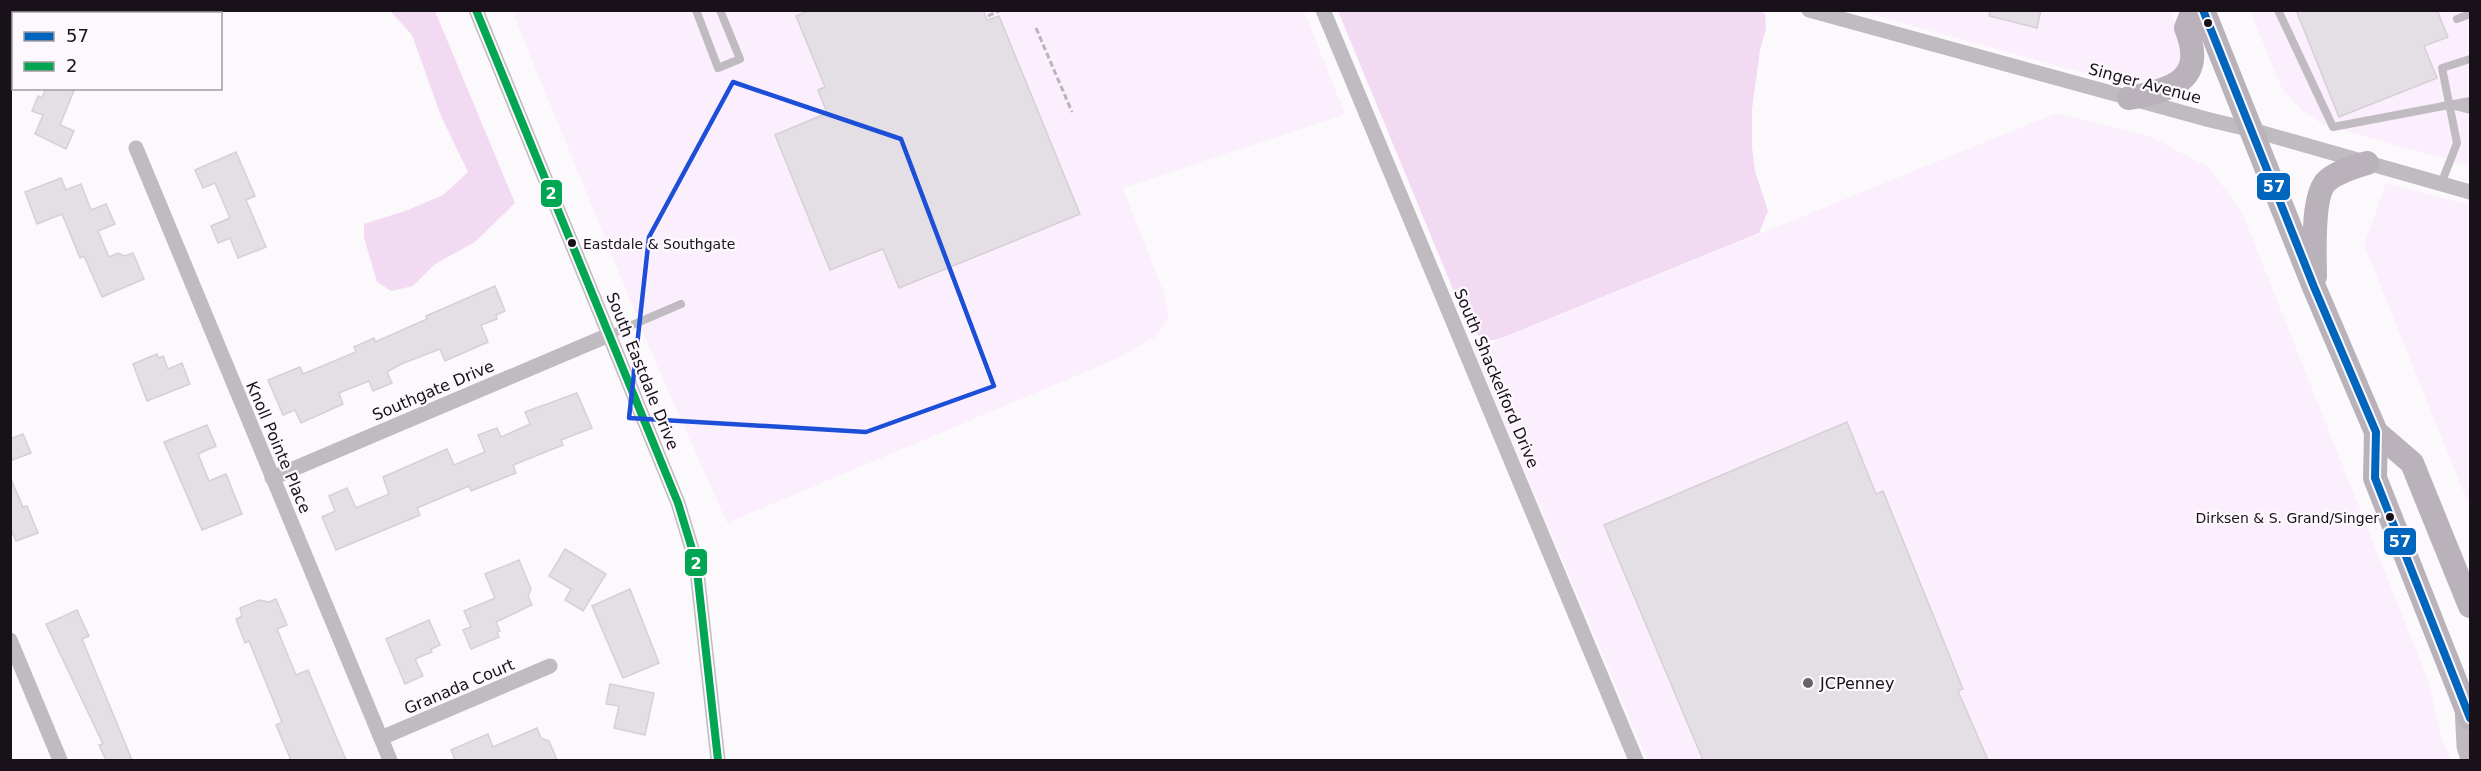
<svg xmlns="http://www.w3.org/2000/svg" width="2481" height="771" font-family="'DejaVu Sans',sans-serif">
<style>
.built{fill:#fceffd}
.green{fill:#f2daf3}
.building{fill:#e4dfe5;stroke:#d6d0d6;stroke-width:1.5}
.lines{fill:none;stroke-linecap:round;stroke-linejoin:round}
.path{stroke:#bab5ba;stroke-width:3;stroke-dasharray:6 3;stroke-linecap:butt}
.service{stroke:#c0bac1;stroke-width:8}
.minor{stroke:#c0bac1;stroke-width:15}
.secondary{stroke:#c0b9c0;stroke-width:21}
.primary{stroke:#bab2ba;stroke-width:24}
.bus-1-casing{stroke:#fdf8fd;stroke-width:12}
.bus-2-casing{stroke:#fdf8fd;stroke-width:12}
.bus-1{stroke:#0065bd;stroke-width:8}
.bus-2{stroke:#00a651;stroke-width:8}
.marked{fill:none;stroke:#1d4ed8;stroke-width:4.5;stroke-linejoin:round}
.bus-dot{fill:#181119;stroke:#fdf8fd;stroke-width:2}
.poi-dot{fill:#686268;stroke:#fdf8fd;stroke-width:2}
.labels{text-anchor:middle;stroke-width:4.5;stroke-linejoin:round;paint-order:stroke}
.bus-label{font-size:14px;fill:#181119;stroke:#fdf8fd;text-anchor:start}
.street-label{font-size:16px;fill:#181119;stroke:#fdf8fd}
.poi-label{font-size:16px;fill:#181119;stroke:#fdf8fd;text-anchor:start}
.line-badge{stroke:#fdf8fd;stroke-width:2}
.badge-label{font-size:16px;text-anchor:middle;font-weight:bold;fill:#fff}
</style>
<rect width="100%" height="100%" fill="#fcf9fc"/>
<g class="built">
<polygon points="512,11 1304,11 1345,114 1123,188 1164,293 1169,318 1157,336 1116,359 727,523 655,361"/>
<polygon points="1859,11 2171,11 2180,33 2183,56 2175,74 2149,83 2118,81 2090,75"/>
<polygon points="2250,11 2470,11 2470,166 2324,125 2305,113 2282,89"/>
<polygon points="2056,113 2150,136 2210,168 2242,212 2428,680 2441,735 2451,760 1647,760 1474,350"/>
<polygon points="2386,183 2470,205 2470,508 2364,245"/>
</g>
<g class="green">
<polygon points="390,11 435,11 515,203 475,242 435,264 413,286 391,291 377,282 364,238 364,224 408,210 443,195 468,172 441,116 412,35"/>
<path d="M1338,11H1761L1765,14L1766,29L1760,50L1752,109V147L1755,171L1768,211L1759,233L1502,338C1486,343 1481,338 1469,328Z"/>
</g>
<g class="building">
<polygon points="810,10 983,10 987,20 999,16 1080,214 899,288 883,249 830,270 775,135 827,113 818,90 825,87 796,16"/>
<polygon points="1990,10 2041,10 2037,28 1989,16"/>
<polygon points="2296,10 2437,10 2448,37 2424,46 2437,78 2339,117"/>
<polygon points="46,88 75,88 60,125 74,131 66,149 35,134 43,115 32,111 38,96 42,98"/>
<polygon points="236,152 255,196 246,200 266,247 238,258 230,238 218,243 211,226 230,218 215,183 203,188 195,170"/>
<polygon points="61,178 66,190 81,184 91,210 106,204 115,224 98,231 109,257 118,253 125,256 133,253 144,279 102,297 84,256 80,258 62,214 37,224 25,192"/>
<polygon points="495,286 505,311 496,315 497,319 481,325 488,342 445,361 440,349 401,364 387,372 392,383 373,391 369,381 339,393 343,404 301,423 295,410 283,415 268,380 300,367 303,374 356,352 354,347 374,338 375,342 427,319 426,316"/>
<polygon points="157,354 159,358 163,356 168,369 182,363 190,384 147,401 133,364"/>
<polygon points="577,393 592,428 561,440 563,445 513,465 516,473 471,491 469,486 417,508 420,515 336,550 322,517 335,511 329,496 347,488 356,508 389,494 383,477 447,449 454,465 485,452 478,435 497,428 501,437 530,424 525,412"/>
<polygon points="1847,422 1876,494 1883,491 1963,689 1958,691 1988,760 1703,760 1604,525"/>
<polygon points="207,425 216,446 198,454 209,481 226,474 242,514 202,530 164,442"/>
<polygon points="23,434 31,453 10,461 10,439"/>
<polygon points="10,477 23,507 27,506 38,533 16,541 10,527"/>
<polygon points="565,549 606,574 583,611 565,600 571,589 549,576"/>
<polygon points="519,560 531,589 528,596 532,605 496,622 500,631 497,632 499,637 471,649 463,630 471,627 464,611 495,598 485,574"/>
<polygon points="630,589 659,663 623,678 592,606"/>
<polygon points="276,599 287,625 277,629 296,675 308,670 346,760 291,760 276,725 282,722 249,641 245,643 236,619 242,616 240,608 260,600 269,602"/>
<polygon points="77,610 89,636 82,639 132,760 106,760 99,745 103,744 46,624"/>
<polygon points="429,620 440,645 431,649 432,652 415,659 423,676 405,684 386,639"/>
<polygon points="610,684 654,693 645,735 614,728 619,706 606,704"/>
<polygon points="537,728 541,738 549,741 557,760 455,760 451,750 488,734 493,747"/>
</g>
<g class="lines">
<g class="path">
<polyline points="988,16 1001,10"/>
<polyline points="1036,28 1072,112"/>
</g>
<g class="service">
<polyline points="696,10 718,68 740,59 720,10"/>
<polyline points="2278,10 2333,127 2470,101"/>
<polyline points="2457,19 2470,14"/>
<polyline points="2455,106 2470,110"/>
<polyline points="2441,184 2457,143 2442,68 2470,59"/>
<polyline points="609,335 681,304"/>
</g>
<g class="minor">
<polyline points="476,10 678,503 696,562 718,760"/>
<polyline points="1323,10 1636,760"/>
<polyline points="1809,10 2210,120 2252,130 2470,192"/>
<polyline points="136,148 390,760"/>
<polyline points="272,478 609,335"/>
<polyline points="10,640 60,760"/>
<polyline points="381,738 550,666"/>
</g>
<polyline class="secondary" points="2465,706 2467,746 2470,756"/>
<g class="primary">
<polyline points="2203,10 2314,287 2376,432 2375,478 2470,718"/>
<path d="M2129,98C2172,90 2207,80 2186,28L2193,10"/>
<path d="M2315,276C2315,255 2311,193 2328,180C2339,171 2354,167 2367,163"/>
<polyline points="2376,432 2412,463 2470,606"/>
</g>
<defs>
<polyline id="bus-1" points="2203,10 2314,287 2376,432 2375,478 2470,718"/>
<polyline id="bus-2" points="476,10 678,503 696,562 718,760"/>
</defs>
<use href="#bus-1" class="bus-1-casing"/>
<use href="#bus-2" class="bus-2-casing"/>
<use href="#bus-1" class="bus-1"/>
<use href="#bus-2" class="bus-2"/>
</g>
<path class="marked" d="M733,82L901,139L994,386L866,432L629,418L649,237Z"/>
<g class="bus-dot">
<circle cx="2208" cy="23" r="5"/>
<circle cx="572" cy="243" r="5"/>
<circle cx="2390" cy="517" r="5"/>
</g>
<circle class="poi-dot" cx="1808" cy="683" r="6"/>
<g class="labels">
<g class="bus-label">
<text x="583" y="249">Eastdale &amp; Southgate</text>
<text x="2379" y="523" text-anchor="end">Dirksen &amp; S. Grand/Singer</text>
</g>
<g class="street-label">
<text transform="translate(2145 83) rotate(15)" y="6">Singer Avenue</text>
<text transform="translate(643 371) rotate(68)" y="6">South Eastdale Drive</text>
<text transform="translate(1497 378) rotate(67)" y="6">South Shackelford Drive</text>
<text transform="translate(433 390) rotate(-23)" y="6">Southgate Drive</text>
<text transform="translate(279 447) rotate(67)" y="6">Knoll Pointe Place</text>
<text transform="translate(459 686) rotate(-23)" y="6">Granada Court</text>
</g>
<g class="poi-label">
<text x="1820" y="689">JCPenney</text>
</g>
</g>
<g class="line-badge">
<rect x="2256" y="172" width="35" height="29" rx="6" fill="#0065bd"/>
<rect x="540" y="179" width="23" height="29" rx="6" fill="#00a651"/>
<rect x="2383" y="527" width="34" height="29" rx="6" fill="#0065bd"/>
<rect x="684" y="548" width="24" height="29" rx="6" fill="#00a651"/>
</g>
<g class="badge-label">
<text x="2274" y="192">57</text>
<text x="551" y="199">2</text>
<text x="2400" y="547">57</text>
<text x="696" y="569">2</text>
</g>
<rect width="2481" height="771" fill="none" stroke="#181119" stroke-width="24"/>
<rect x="12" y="12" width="210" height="78" fill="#fdf8fd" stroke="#a19ca2" stroke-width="1.5"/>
<rect x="24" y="32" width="30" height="9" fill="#0065bd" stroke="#a19ca2" stroke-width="1.5"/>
<text x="66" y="42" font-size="18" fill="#181119">57</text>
<rect x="24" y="62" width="30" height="9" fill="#00a651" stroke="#a19ca2" stroke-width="1.5"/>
<text x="66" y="72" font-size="18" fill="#181119">2</text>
</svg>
